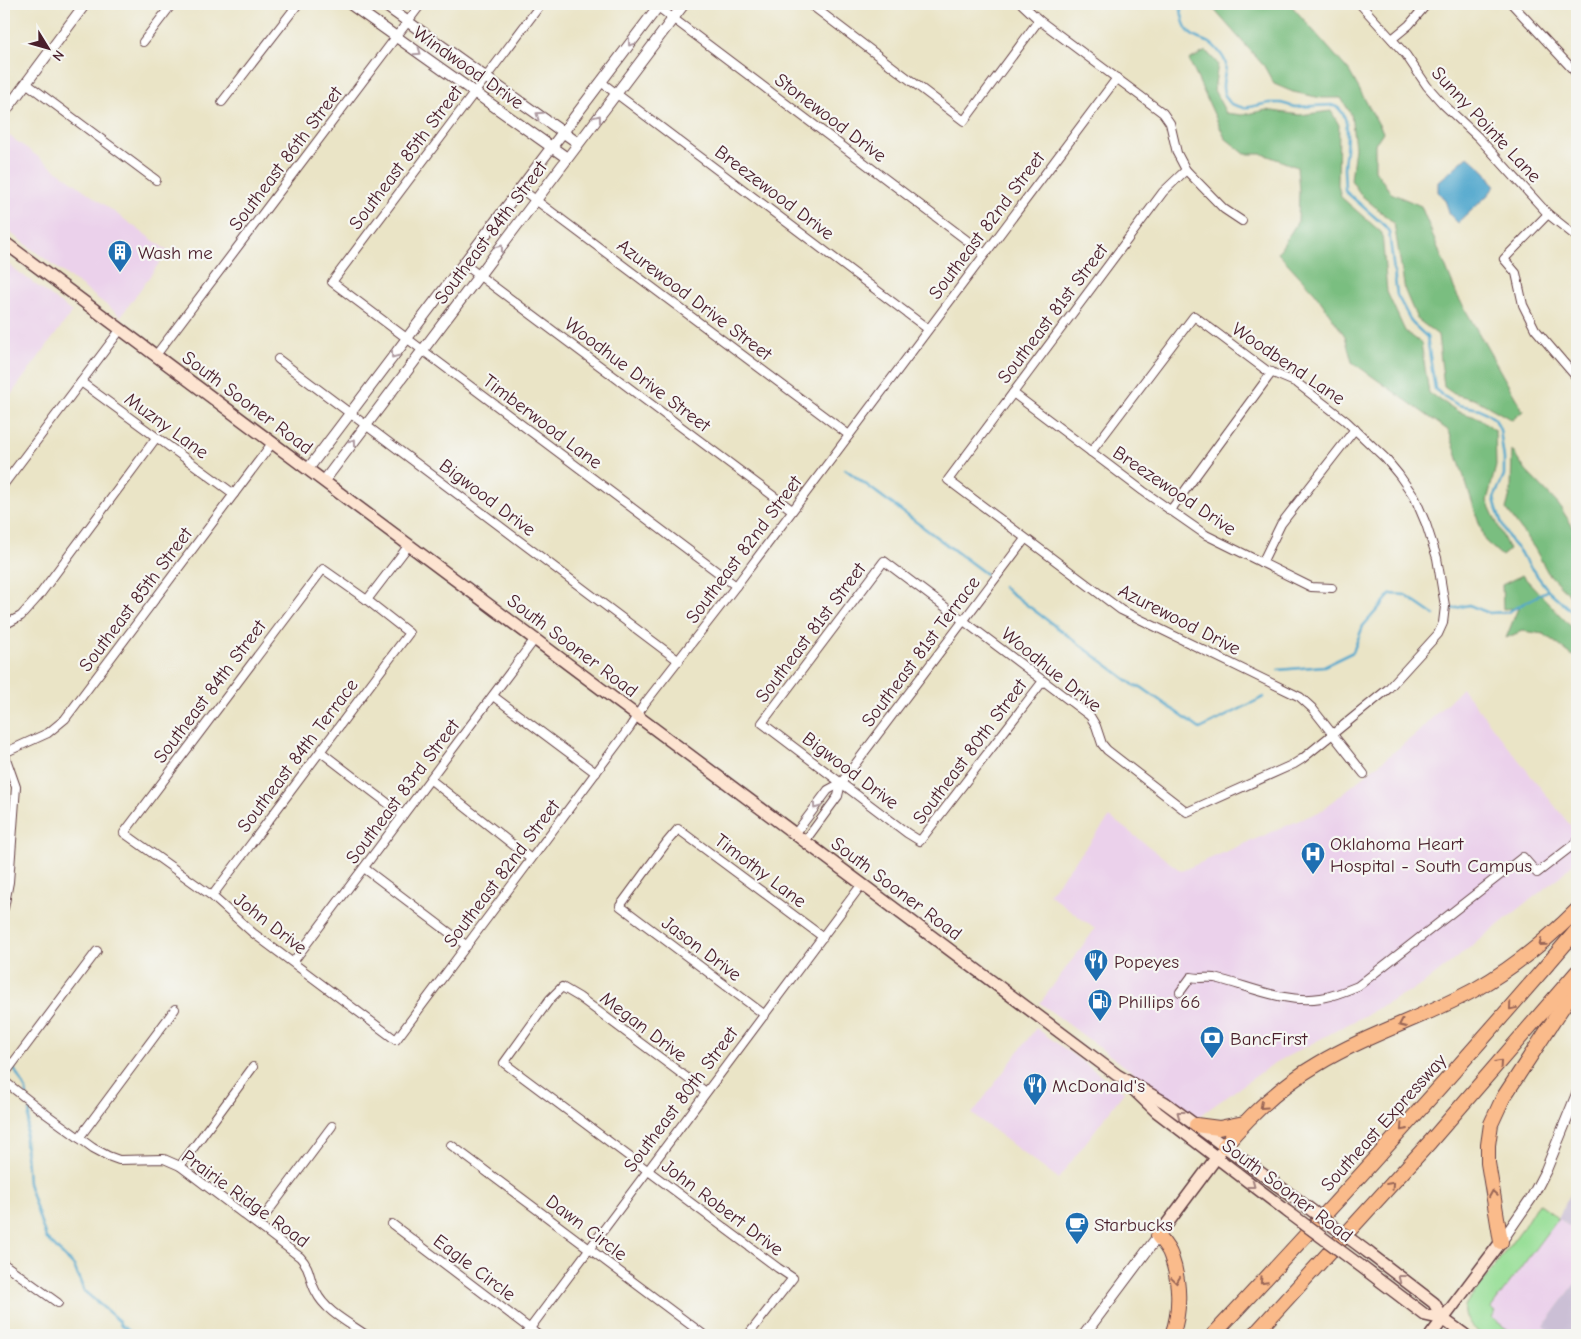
<svg xmlns="http://www.w3.org/2000/svg" width="1581" height="1339" font-family="'Comic Neue',sans-serif">
<style>
.built{fill:#ebd1eb}
.industrial{fill:#cbbfd5}
.green{fill:#99df98;stroke:#727f62}
.forest{fill:#7abe80;stroke:#626e56}
.water{fill:#51a7cd;stroke:#4e637c}
.lines{fill:none;stroke-linecap:round;stroke-linejoin:round}
.stream{stroke:#51a7cd;stroke-width:2.5}
.minor-casing{stroke:#623d42;stroke-width:10}
.tertiary-casing{stroke:#623d42;stroke-width:12}
.secondary-casing{stroke:#623d42;stroke-width:14}
.motorway-casing{stroke:#623d42;stroke-width:16}
.minor{stroke:#fff;stroke-width:8}
.tertiary{stroke:#fff;stroke-width:10}
.secondary{stroke:#fde4d1;stroke-width:11}
.motorway{stroke:#fabb8b;stroke-width:14}
.secondary-bridge-casing{stroke:#623d42;stroke-width:14;stroke-linecap:butt}
.secondary-bridge{stroke:#fde4d1;stroke-width:11}
.oneway{stroke:#ae9aa0}
.oneway2{stroke:#996556}
.oneway3{stroke:#a4827e}
.labels{text-anchor:middle;stroke-width:4.5;stroke-linejoin:round;paint-order:stroke}
.street-label{font-size:19px;fill:#4a1f2b;stroke:#f6f6f2}
.poi-label{font-size:19px;fill:#4a1f2b;stroke:#f6f6f2;text-anchor:start}
</style>
<rect width="100%" height="100%" fill="#f6f6f2"/>
<filter id="ink" filterUnits="userSpaceOnUse"><feTurbulence type="fractalNoise" baseFrequency=".02" numOctaves="2"/><feDisplacementMap in="SourceGraphic" scale="10" xChannelSelector="R" yChannelSelector="G"/><feConvolveMatrix kernelMatrix="1 2 1 2 8 2 1 2 1" color-interpolation-filters="sRGB"/></filter>
<filter id="wash" filterUnits="userSpaceOnUse"><feTurbulence type="fractalNoise" baseFrequency=".0096" numOctaves="4" result="noise"/><feDisplacementMap in="SourceGraphic" scale="20" xChannelSelector="R" yChannelSelector="G"/><feGaussianBlur stdDeviation="1.12" result="paint"/><feColorMatrix in="noise" values="0 0 0 0 0 0 0 0 0 0 0 0 0 0 0 0 0 1.4 0 .05"/><feComposite in="paint" operator="in"/></filter>
<g filter="url(#wash)">
<rect width="100%" height="100%" fill="#eae4c6"/>
<g class="built">
<polygon points="4,132 168,251 121,316 4,228"/>
<polygon points="4,261 72,312 4,404"/>
<polygon points="1462,688 1577,834 1577,859 1558,878 1422,985 1273,1064 1195,1119 1040,1003 1095,929 1049,894 1110,817 1181,871 1321,811 1416,734"/>
<polygon points="1036,1028 1124,1092 1058,1179 972,1114"/>
<polygon points="1554,1215 1577,1233 1577,1281 1544,1326 1555,1335 1501,1335 1477,1317"/>
</g>
<g class="industrial">
<polygon points="1577,1181 1577,1233 1558,1218"/>
<polygon points="1577,1281 1577,1335 1555,1335 1544,1326"/>
</g>
<path class="green" d="M1538,1203L1558,1218L1491,1308L1496,1312L1492,1318L1515,1335C1506,1335 1496,1336 1487,1335C1474,1334 1463,1319 1465,1306L1524,1226Z"/>
<g class="forest">
<polygon points="1209,4 1290,4 1349,71 1383,132 1375,144 1375,170 1391,193 1421,206 1457,295 1523,411 1512,420 1477,400 1454,394 1444,387 1438,335 1417,319 1405,291 1394,223 1361,195 1351,180 1355,147 1351,114 1341,98 1321,98 1293,92 1274,84 1264,66"/>
<polygon points="1206,51 1218,64 1214,90 1226,113 1242,115 1266,110 1300,115 1331,111 1339,125 1338,185 1341,197 1382,233 1387,292 1405,331 1421,343 1429,393 1459,412 1479,418 1495,430 1496,466 1487,501 1509,550 1502,556 1485,541 1449,431 1352,362 1345,336 1315,293 1278,253 1298,221 1299,191 1297,167 1263,154 1245,154 1225,138 1189,60"/>
<polygon points="1512,450 1526,471 1558,504 1577,533 1577,603 1548,573 1535,549 1506,509 1511,491"/>
<polygon points="1522,575 1577,633 1577,659 1544,634 1522,631 1506,638 1518,608 1503,609 1502,585"/>
</g>
<polygon class="water" points="1468,156 1486,172 1495,186 1488,195 1458,223 1450,215 1445,200 1438,192 1438,182"/>
<g class="lines">
<g class="stream">
<path d="M1180,4C1182,15 1183,28 1192,35C1198,40 1204,40 1210,43C1215,46 1223,56 1225,61C1230,72 1214,86 1231,104L1244,108L1269,103H1281L1295,107L1332,105C1355,112 1345,150 1344,167C1344,174 1345,183 1345,191L1385,226L1389,232L1397,295L1412,323L1427,337L1435,389L1442,395L1458,405L1480,409L1495,419L1500,430L1504,459V476L1494,498C1497,512 1502,527 1510,540C1513,546 1520,549 1522,556L1548,590L1577,616"/>
<polyline points="845,469 986,574"/>
<polyline points="1003,587 1135,686 1141,687 1200,729 1264,697"/>
<polyline points="1452,609 1469,605 1489,613 1508,612 1548,590"/>
<polyline points="1278,670 1324,666 1353,652 1363,626 1391,594 1405,595 1434,615"/>
<polyline points="4,1048 10,1063"/>
<polyline points="13,1067 26,1090 27,1096"/>
<polyline points="31,1106 25,1139 28,1183 46,1238 74,1266 84,1291 119,1321 121,1326 137,1335"/>
</g>
</g>
</g>
<g filter="url(#ink)">
<g class="lines">
<defs>
<g id="minor">
<polyline points="541,4 332,282 736,586"/>
<polyline points="810,4 964,121 1039,20"/>
<polyline points="1022,4 1039,20 1163,113 1170,123 1177,153 1186,170 1224,209 1242,221"/>
<polyline points="1360,4 1406,55 1427,86 1443,104 1478,137 1548,214 1577,237"/>
<polyline points="1512,4 1577,74"/>
<polyline points="658,7 985,254"/>
<polyline points="1392,39 1409,25 1427,4"/>
<polyline points="143,42 172,4"/>
<polyline points="601,82 928,329"/>
<polyline points="26,83 156,180"/>
<polyline points="222,102 298,4"/>
<polyline points="1186,170 1163,192 948,480 1121,610 1300,697 1312,708 1364,774"/>
<polyline points="521,189 849,435"/>
<polyline points="1548,214 1504,259 1516,273 1523,305 1535,329 1577,378"/>
<polyline points="464,264 792,510"/>
<polyline points="156,355 421,4"/>
<polyline points="278,359 679,661"/>
<polyline points="81,382 234,494"/>
<polyline points="1013,393 1143,491 1206,535 1311,587 1332,588"/>
<polyline points="4,484 121,329"/>
<polyline points="1170,511 1272,372"/>
<polyline points="1262,563 1281,524 1355,429"/>
<polyline points="367,600 409,545"/>
<polyline points="4,625 21,616 38,597 156,438"/>
<polyline points="1043,681 920,841 907,833 762,723 884,561 1090,716 1096,726 1102,744 1107,750 1187,812 1294,764 1302,759 1388,689 1438,634 1443,623 1445,606 1437,558 1426,524 1415,498 1399,475 1385,458 1346,421 1297,383 1266,370 1194,316 1091,452"/>
<polyline points="493,696 596,773"/>
<polyline points="321,752 403,815"/>
<polyline points="431,780 531,859"/>
<polyline points="795,834 828,790 841,783"/>
<polyline points="805,841 838,796 841,783 1025,539"/>
<polyline points="364,868 467,946"/>
<polyline points="212,896 409,633 367,600 323,569 124,833 212,896 253,933 396,1040 630,727 645,703 736,586 1117,78"/>
<polyline points="4,908 9,882 16,787 4,753 48,733 65,719 273,442"/>
<polyline points="293,962 535,639"/>
<path d="M1180,992L1191,977C1199,979 1207,977 1215,978C1249,986 1285,1004 1321,998C1334,996 1346,991 1358,986L1523,857L1537,873L1577,842"/>
<polyline points="765,1015 620,906 667,842 678,829 823,937"/>
<polyline points="4,1075 97,951"/>
<path d="M4,1081L46,1114L93,1148L108,1156L119,1160L164,1159L180,1166L300,1257C312,1270 308,1278 316,1292C325,1311 349,1323 366,1335"/>
<polyline points="706,1092 579,997 562,987 550,999 504,1063 778,1268 793,1278 748,1335"/>
<polyline points="79,1138 175,1009"/>
<polyline points="451,1145 704,1335"/>
<polyline points="180,1166 253,1067"/>
<polyline points="392,1224 538,1335"/>
<polyline points="258,1225 332,1126"/>
<polyline points="4,1264 58,1303"/>
<polyline points="525,1335 862,884"/>
</g>
<g id="tertiary">
<polyline points="350,4 567,158"/>
<polyline points="383,4 578,143"/>
<polyline points="4,113 85,4"/>
<polyline points="308,469 660,4"/>
<polyline points="324,481 684,4"/>
<polyline points="1501,1242 1532,1197 1546,1170 1577,1094"/>
<polyline points="1084,1335 1158,1236"/>
</g>
<g id="secondary">
<polyline points="4,242 1117,1075 1164,1102 1299,1201"/>
<polyline points="1132,1088 1157,1112 1288,1212"/>
<polyline points="1158,1236 1219,1154"/>
<polyline points="1369,1253 1434,1303 1443,1319 1465,1335"/>
<polyline points="1358,1264 1425,1315 1443,1319"/>
<polyline points="1431,1335 1501,1242"/>
</g>
<g id="motorway">
<polyline points="1196,1125 1219,1128 1244,1123"/>
<path d="M1224,1146C1251,1114 1282,1085 1318,1064C1368,1034 1425,1017 1476,989C1513,968 1547,940 1577,910"/>
<path d="M1158,1236C1163,1242 1169,1249 1171,1256C1180,1281 1181,1311 1172,1335"/>
<polyline points="1501,1242 1488,1163 1488,1145 1491,1124 1503,1098 1577,985"/>
<path d="M1213,1335C1337,1203 1459,1068 1577,930"/>
<polyline points="1254,1335 1430,1142 1577,972"/>
</g>
</defs>
<use href="#minor" class="minor-casing"/>
<use href="#tertiary" class="tertiary-casing"/>
<use href="#secondary" class="secondary-casing"/>
<use href="#motorway" class="motorway-casing"/>
<use href="#minor" class="minor"/>
<use href="#tertiary" class="tertiary"/>
<use href="#secondary" class="secondary"/>
<use href="#motorway" class="motorway"/>
<defs>
<g id="secondary-bridge">
<polyline points="1299,1201 1369,1253"/>
<polyline points="1288,1212 1358,1264"/>
</g>
</defs>
<use href="#secondary-bridge" class="secondary-bridge-casing"/>
<use href="#secondary-bridge" class="secondary-bridge"/>
</g>
<defs><path id="oneway-chevron" d="M-2-3.5L2.5 0L-2 3.5" fill="none" stroke-width="1.6" stroke-linecap="round" stroke-linejoin="round" transform="scale(1.25)"/></defs>
<g class="oneway">
<use href="#oneway-chevron" transform="translate(631 43) rotate(127)"/>
<use href="#oneway-chevron" transform="translate(418 52) rotate(35)"/>
<use href="#oneway-chevron" transform="translate(539 115) rotate(-145)"/>
<use href="#oneway-chevron" transform="translate(598 118) rotate(-53)"/>
<use href="#oneway-chevron" transform="translate(500 248) rotate(-53)"/>
<use href="#oneway-chevron" transform="translate(394 355) rotate(127)"/>
<use href="#oneway-chevron" transform="translate(353 442) rotate(-53)"/>
<use href="#oneway-chevron" transform="translate(816 806) rotate(126)"/>
</g>
<g class="oneway2">
<use href="#oneway-chevron" transform="translate(1542 943) rotate(141)"/>
<use href="#oneway-chevron" transform="translate(1512 1007) rotate(130)"/>
<use href="#oneway-chevron" transform="translate(1402 1024) rotate(156)"/>
<use href="#oneway-chevron" transform="translate(1499 1063) rotate(-49)"/>
<use href="#oneway-chevron" transform="translate(1263 1106) rotate(138)"/>
<use href="#oneway-chevron" transform="translate(1403 1128) rotate(132)"/>
<use href="#oneway-chevron" transform="translate(1391 1185) rotate(-48)"/>
<use href="#oneway-chevron" transform="translate(1493 1194) rotate(-99)"/>
<use href="#oneway-chevron" transform="translate(1176 1280) rotate(82)"/>
<use href="#oneway-chevron" transform="translate(1263 1281) rotate(133)"/>
</g>
<g class="oneway3">
<use href="#oneway-chevron" transform="translate(1180 1114) rotate(-143)"/>
<use href="#oneway-chevron" transform="translate(1252 1185) rotate(37)"/>
<use href="#oneway-chevron" transform="translate(1401 1278) rotate(-142)"/>
</g>
</g>
<defs>
<symbol id="building-pin" viewBox="-11 -11 22 30"><path d="M0 17L-7.5 6A9.5 9.5 0 1 1 7.5 6Z" fill="#1f6fb2" stroke="#f6f6f2"/><path d="M-4-6H4V6H1V3H-1V6H-4ZM-2.5-4.3h1.7v1.8h-1.7ZM.8-4.3h1.7v1.8H.8ZM-2.5-1h1.7V.8h-1.7ZM.8-1h1.7V.8H.8Z" fill="#fff"/></symbol>
<symbol id="hospital-pin" viewBox="-11 -11 22 30"><path d="M0 17L-7.5 6A9.5 9.5 0 1 1 7.5 6Z" fill="#1f6fb2" stroke="#f6f6f2"/><path d="M-5-5h3v3.5h4V-5h3V5h-3V1.5h-4V5h-3Z" fill="#fff"/></symbol>
<symbol id="restaurant-pin" viewBox="-11 -11 22 30"><path d="M0 17L-7.5 6A9.5 9.5 0 1 1 7.5 6Z" fill="#1f6fb2" stroke="#f6f6f2"/><path d="M-5-6h1v4h1v-4h1v4h1v-4h1v5L-1.5 .5V6h-2V.5L-5-1ZM5-6V6H3V1.5H1.5Q1.5-4 5-6Z" fill="#fff"/></symbol>
<symbol id="fuel-pin" viewBox="-11 -11 22 30"><path d="M0 17L-7.5 6A9.5 9.5 0 1 1 7.5 6Z" fill="#1f6fb2" stroke="#f6f6f2"/><path d="M-5.5-6h7V0h2V4h1.3V-2.5L3-4.5l.8-.8L6-3V5H2.5V1h-1V6h-7ZM-4.2-4.7v3.2H.2V-4.7Z" fill="#fff"/></symbol>
<symbol id="bank-pin" viewBox="-11 -11 22 30"><path d="M0 17L-7.5 6A9.5 9.5 0 1 1 7.5 6Z" fill="#1f6fb2" stroke="#f6f6f2"/><path d="M-6-4H6V4H-6ZM0-2.3a2.3 2.3 0 1 0 0 4.6a2.3 2.3 0 1 0 0-4.6Z" fill="#fff"/></symbol>
<symbol id="cafe-pin" viewBox="-11 -11 22 30"><path d="M0 17L-7.5 6A9.5 9.5 0 1 1 7.5 6Z" fill="#1f6fb2" stroke="#f6f6f2"/><path d="M-5.5-4.5H6V0H3Q3 3.5 0 3.5H-2.5Q-5.5 3.5-5.5 0ZM3-3.2v2h1.7v-2ZM-6 4.5H4V6H-6Z" fill="#fff"/></symbol>
</defs>
<g fill-rule="evenodd">
<use href="#building-pin" x="106" y="238" width="28" height="38"/>
<use href="#hospital-pin" x="1299" y="840" width="28" height="38"/>
<use href="#restaurant-pin" x="1082" y="947" width="28" height="38"/>
<use href="#fuel-pin" x="1086" y="987" width="28" height="38"/>
<use href="#bank-pin" x="1198" y="1024" width="28" height="38"/>
<use href="#restaurant-pin" x="1021" y="1071" width="28" height="38"/>
<use href="#cafe-pin" x="1063" y="1210" width="28" height="38"/>
</g>
<g class="labels">
<g class="street-label">
<text transform="translate(469 67) rotate(35)" y="7">Windwood Drive</text>
<text transform="translate(831 117) rotate(37)" y="7">Stonewood Drive</text>
<text transform="translate(1487 124) rotate(47)" y="7">Sunny Pointe Lane</text>
<text transform="translate(405 157) rotate(-53)" y="7">Southeast 85th Street</text>
<text transform="translate(285 158) rotate(-53)" y="7">Southeast 86th Street</text>
<text transform="translate(775 192) rotate(37)" y="7">Breezewood Drive</text>
<text transform="translate(986 225) rotate(-53)" y="7">Southeast 82nd Street</text>
<text transform="translate(490 232) rotate(-53)" y="7">Southeast 84th Street</text>
<text transform="translate(695 299) rotate(37)" y="7">Azurewood Drive Street</text>
<text transform="translate(1052 313) rotate(-53)" y="7">Southeast 81st Street</text>
<text transform="translate(1289 363) rotate(34)" y="7">Woodbend Lane</text>
<text transform="translate(638 374) rotate(37)" y="7">Woodhue Drive Street</text>
<text transform="translate(248 402) rotate(37)" y="7">South Sooner Road</text>
<text transform="translate(543 421) rotate(37)" y="7">Timberwood Lane</text>
<text transform="translate(167 425) rotate(36)" y="7">Muzny Lane</text>
<text transform="translate(1175 490) rotate(34)" y="7">Breezewood Drive</text>
<text transform="translate(488 497) rotate(37)" y="7">Bigwood Drive</text>
<text transform="translate(743 549) rotate(-53)" y="7">Southeast 82nd Street</text>
<text transform="translate(135 599) rotate(-53)" y="7">Southeast 85th Street</text>
<text transform="translate(1180 619) rotate(27)" y="7">Azurewood Drive</text>
<text transform="translate(810 632) rotate(-53)" y="7">Southeast 81st Street</text>
<text transform="translate(573 645) rotate(37)" y="7">South Sooner Road</text>
<text transform="translate(920 651) rotate(-53)" y="7">Southeast 81st Terrace</text>
<text transform="translate(1052 669) rotate(39)" y="7">Woodhue Drive</text>
<text transform="translate(209 691) rotate(-53)" y="7">Southeast 84th Street</text>
<text transform="translate(969 751) rotate(-53)" y="7">Southeast 80th Street</text>
<text transform="translate(297 755) rotate(-53)" y="7">Southeast 84th Terrace</text>
<text transform="translate(851 770) rotate(37)" y="7">Bigwood Drive</text>
<text transform="translate(402 791) rotate(-53)" y="7">Southeast 83rd Street</text>
<text transform="translate(761 870) rotate(37)" y="7">Timothy Lane</text>
<text transform="translate(501 873) rotate(-53)" y="7">Southeast 82nd Street</text>
<text transform="translate(897 888) rotate(37)" y="7">South Sooner Road</text>
<text transform="translate(271 923) rotate(38)" y="7">John Drive</text>
<text transform="translate(702 948) rotate(37)" y="7">Jason Drive</text>
<text transform="translate(644 1026) rotate(37)" y="7">Megan Drive</text>
<text transform="translate(680 1099) rotate(-53)" y="7">Southeast 80th Street</text>
<text transform="translate(1383 1122) rotate(-48)" y="7">Southeast Expressway</text>
<text transform="translate(1288 1190) rotate(37)" y="7">South Sooner Road</text>
<text transform="translate(246 1198) rotate(36)" y="7">Prairie Ridge Road</text>
<text transform="translate(723 1207) rotate(37)" y="7">John Robert Drive</text>
<text transform="translate(587 1227) rotate(37)" y="7">Dawn Circle</text>
<text transform="translate(475 1267) rotate(37)" y="7">Eagle Circle</text>
</g>
<g class="poi-label">
<text x="138" y="259">Wash me</text>
<text x="1330" y="850">Oklahoma Heart<tspan x="1330" dy="22">Hospital - South Campus</tspan></text>
<text x="1114" y="968">Popeyes</text>
<text x="1118" y="1008">Phillips 66</text>
<text x="1230" y="1045">BancFirst</text>
<text x="1052" y="1092">McDonald's</text>
<text x="1094" y="1231">Starbucks</text>
</g>
</g>
<rect width="1581" height="1339" fill="none" stroke="#f6f6f2" stroke-width="20"/>
<g transform="translate(48 48) rotate(127)" stroke="#f6f6f2" stroke-width="4" paint-order="stroke">
<path d="M0-4L9 19L0 12L-9 19Z" fill="#4a1f2b"/>
<text y="-8" font-size="14" font-weight="bold" text-anchor="middle" fill="#4a1f2b">N</text>
</g>
</svg>
